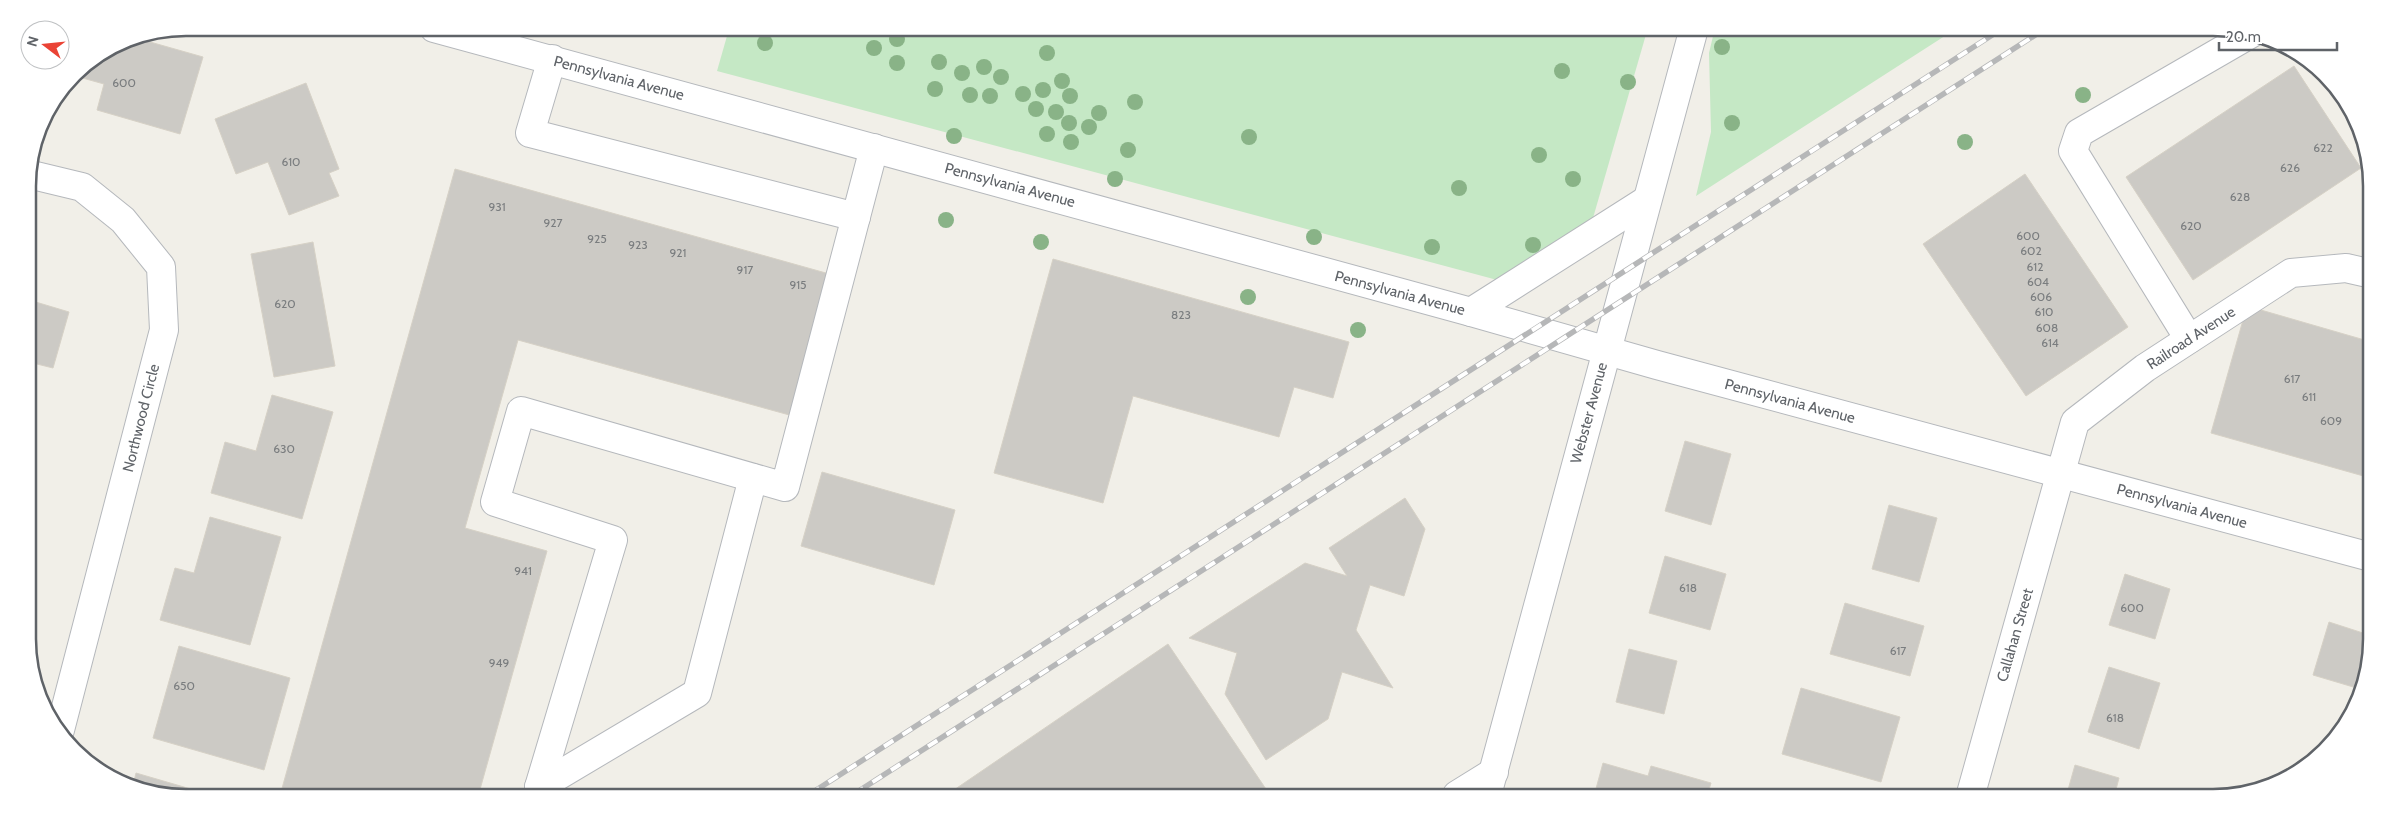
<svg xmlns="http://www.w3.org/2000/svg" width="2399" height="825" font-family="Cabin,sans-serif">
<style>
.green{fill:#c5e8c5}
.building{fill:#cccac5;stroke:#d6d1c6}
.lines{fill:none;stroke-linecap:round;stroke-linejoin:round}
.minor-casing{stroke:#b5b8bc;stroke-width:30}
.minor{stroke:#fff;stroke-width:28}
.rail-casing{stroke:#b6b7b8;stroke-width:5.5}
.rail{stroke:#fff;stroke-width:4;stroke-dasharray:11;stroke-linecap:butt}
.tree{fill:#89b387}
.labels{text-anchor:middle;stroke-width:4;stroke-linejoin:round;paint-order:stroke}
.number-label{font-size:12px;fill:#7a7d7f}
.street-label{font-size:15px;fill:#5f6368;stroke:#fff}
.rim{fill:none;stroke:#5f6368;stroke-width:2.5}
</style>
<rect width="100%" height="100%" fill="#f1efe8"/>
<g class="green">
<polygon points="729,29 1647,31 1593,218 1501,281 717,71"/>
<polygon points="1714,32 1951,32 1696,196 1711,132 1709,53"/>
</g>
<g class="building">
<polygon points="136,38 203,57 180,134 97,110 104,84 79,77 81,70 126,40"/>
<polygon points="2294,66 2361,168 2193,280 2126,177"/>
<polygon points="306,83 339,169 329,173 339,196 289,215 268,162 236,174 215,119"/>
<polygon points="455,169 833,275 793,416 518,340 465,528 547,551 479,793 281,792"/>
<polygon points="2025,174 2128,327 2026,396 1923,244"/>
<polygon points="313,242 335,366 274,377 251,254"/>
<polygon points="1053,259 1349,342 1333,398 1294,387 1279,437 1133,396 1103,503 994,473"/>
<polygon points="29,300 69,312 53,368 29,362"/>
<polygon points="2247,306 2368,341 2367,477 2211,433"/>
<polygon points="272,395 333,412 302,519 211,493 225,442 256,451"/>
<polygon points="1685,441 1731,454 1711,525 1665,511"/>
<polygon points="822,472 955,510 934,585 801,546"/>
<polygon points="1405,498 1425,529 1404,596 1370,585 1356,630 1393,688 1342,672 1328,719 1266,760 1225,694 1237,653 1189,638 1305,563 1347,576 1329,548"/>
<polygon points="1889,505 1937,518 1919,582 1872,569"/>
<polygon points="210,517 281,537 250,645 160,620 175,568 194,573"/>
<polygon points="1665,556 1726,574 1710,630 1649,613"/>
<polygon points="2125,574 2170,589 2155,639 2109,625"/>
<polygon points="1845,603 1924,626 1910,676 1830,654"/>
<polygon points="2329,622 2366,634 2366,669 2360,689 2313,675"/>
<polygon points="1168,644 1270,795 948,794"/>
<polygon points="179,646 290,678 264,770 153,738"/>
<polygon points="1629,649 1677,661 1664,714 1616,702"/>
<polygon points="2109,667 2160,683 2139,749 2088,732"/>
<polygon points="1801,688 1900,717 1881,782 1782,754"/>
<polygon points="1603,763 1648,776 1651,766 1711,783 1707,796 1594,796"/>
<polygon points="2075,765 2119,778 2114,797 2066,797"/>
<polygon points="136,773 201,792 145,792 133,786"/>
</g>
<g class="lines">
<defs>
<g id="minor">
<polyline points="434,28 1471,312 1657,365 2367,556"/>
<polyline points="552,59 530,133 856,217"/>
<polyline points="28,174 82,187 123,220 161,267 164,330 60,730"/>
<polyline points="1471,312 1647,200"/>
<polyline points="2189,339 2073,151 2079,133 2252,33"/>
<polyline points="539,787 613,540 495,502 521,411 785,487 874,148"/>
<polyline points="539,787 697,693 753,478"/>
<polyline points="1457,795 1494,772"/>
<polyline points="1487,795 1693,32"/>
<polyline points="1970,797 2075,422 2145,368 2291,273 2346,268 2368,273"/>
</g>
</defs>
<use href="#minor" class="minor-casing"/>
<use href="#minor" class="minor"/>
<defs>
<g id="rail">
<polyline points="810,794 1997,32"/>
<polyline points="854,794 2040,32"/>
</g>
</defs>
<use href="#rail" class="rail-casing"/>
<use href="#rail" class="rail"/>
</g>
<g class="tree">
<circle cx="897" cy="39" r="8"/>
<circle cx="765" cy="43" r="8"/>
<circle cx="1722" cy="47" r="8"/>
<circle cx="874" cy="48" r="8"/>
<circle cx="1047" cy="53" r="8"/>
<circle cx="939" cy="62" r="8"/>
<circle cx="897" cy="63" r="8"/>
<circle cx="984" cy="67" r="8"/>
<circle cx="1562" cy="71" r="8"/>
<circle cx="962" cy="73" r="8"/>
<circle cx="1001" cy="77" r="8"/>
<circle cx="1062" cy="81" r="8"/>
<circle cx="1628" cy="82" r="8"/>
<circle cx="935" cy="89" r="8"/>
<circle cx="1043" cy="90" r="8"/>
<circle cx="1023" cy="94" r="8"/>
<circle cx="970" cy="95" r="8"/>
<circle cx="2083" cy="95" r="8"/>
<circle cx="990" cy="96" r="8"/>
<circle cx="1070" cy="96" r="8"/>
<circle cx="1135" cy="102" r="8"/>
<circle cx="1036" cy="109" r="8"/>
<circle cx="1056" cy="112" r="8"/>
<circle cx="1099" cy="113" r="8"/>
<circle cx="1069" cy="123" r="8"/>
<circle cx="1732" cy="123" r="8"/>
<circle cx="1089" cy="127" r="8"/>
<circle cx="1047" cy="134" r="8"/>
<circle cx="954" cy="136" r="8"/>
<circle cx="1249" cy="137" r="8"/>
<circle cx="1071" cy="142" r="8"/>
<circle cx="1965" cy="142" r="8"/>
<circle cx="1128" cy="150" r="8"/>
<circle cx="1539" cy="155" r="8"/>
<circle cx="1115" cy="179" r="8"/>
<circle cx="1573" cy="179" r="8"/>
<circle cx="1459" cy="188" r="8"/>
<circle cx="946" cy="220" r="8"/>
<circle cx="1314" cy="237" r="8"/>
<circle cx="1041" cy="242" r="8"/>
<circle cx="1533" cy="245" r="8"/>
<circle cx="1432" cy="247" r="8"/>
<circle cx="1248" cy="297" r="8"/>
<circle cx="1358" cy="330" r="8"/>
</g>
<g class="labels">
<g class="number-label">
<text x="124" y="87">600</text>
<text x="2323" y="152">622</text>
<text x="291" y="166">610</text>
<text x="2290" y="172">626</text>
<text x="2240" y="201">628</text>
<text x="497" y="211">931</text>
<text x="553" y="227">927</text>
<text x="2191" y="230">620</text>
<text x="2028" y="240">600</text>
<text x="597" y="243">925</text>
<text x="638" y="249">923</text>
<text x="2031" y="255">602</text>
<text x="678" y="257">921</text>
<text x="2035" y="271">612</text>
<text x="745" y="274">917</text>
<text x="2038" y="286">604</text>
<text x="798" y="289">915</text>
<text x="2041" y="301">606</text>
<text x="285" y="308">620</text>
<text x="2044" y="316">610</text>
<text x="1181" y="319">823</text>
<text x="2047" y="332">608</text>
<text x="2050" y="347">614</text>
<text x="2292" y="383">617</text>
<text x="2309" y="401">611</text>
<text x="2331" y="425">609</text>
<text x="284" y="453">630</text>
<text x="523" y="575">941</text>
<text x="1688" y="592">618</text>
<text x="2132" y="612">600</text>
<text x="1898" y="655">617</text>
<text x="499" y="667">949</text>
<text x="184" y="690">650</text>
<text x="2115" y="722">618</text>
</g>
<g class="street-label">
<text transform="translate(619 78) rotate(15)" y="5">Pennsylvania Avenue</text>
<text transform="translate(1010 185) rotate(15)" y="5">Pennsylvania Avenue</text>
<text transform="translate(1400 293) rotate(15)" y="5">Pennsylvania Avenue</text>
<text transform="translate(2191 338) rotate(-33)" y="5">Railroad Avenue</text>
<text transform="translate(1790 401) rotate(15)" y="5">Pennsylvania Avenue</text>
<text transform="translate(1589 413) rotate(-75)" y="5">Webster Avenue</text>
<text transform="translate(141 418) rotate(-76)" y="5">Northwood Circle</text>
<text transform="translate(2182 506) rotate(15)" y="5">Pennsylvania Avenue</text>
<text transform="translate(2015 635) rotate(-74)" y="5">Callahan Street</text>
</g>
</g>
<path d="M0 0H2399V825H0ZM186 36H2213A150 150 0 0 1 2363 186V639A150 150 0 0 1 2213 789H186A150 150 0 0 1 36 639V186A150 150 0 0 1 186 36Z" fill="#fff" fill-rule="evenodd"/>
<path class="rim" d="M186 36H2213A150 150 0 0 1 2363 186V639A150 150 0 0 1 2213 789H186A150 150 0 0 1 36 639V186A150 150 0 0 1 186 36Z"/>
<g transform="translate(45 45) rotate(286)"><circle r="24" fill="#ffffff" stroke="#bfc1c3"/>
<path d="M0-4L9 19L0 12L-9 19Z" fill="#ea4335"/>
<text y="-8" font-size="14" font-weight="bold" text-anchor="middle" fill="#5f6368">N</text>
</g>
<path d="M2219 42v8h118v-8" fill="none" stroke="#5f6368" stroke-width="2.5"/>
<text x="2226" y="42" font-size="15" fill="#5f6368" stroke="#ffffff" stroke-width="4" paint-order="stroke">20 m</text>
</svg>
